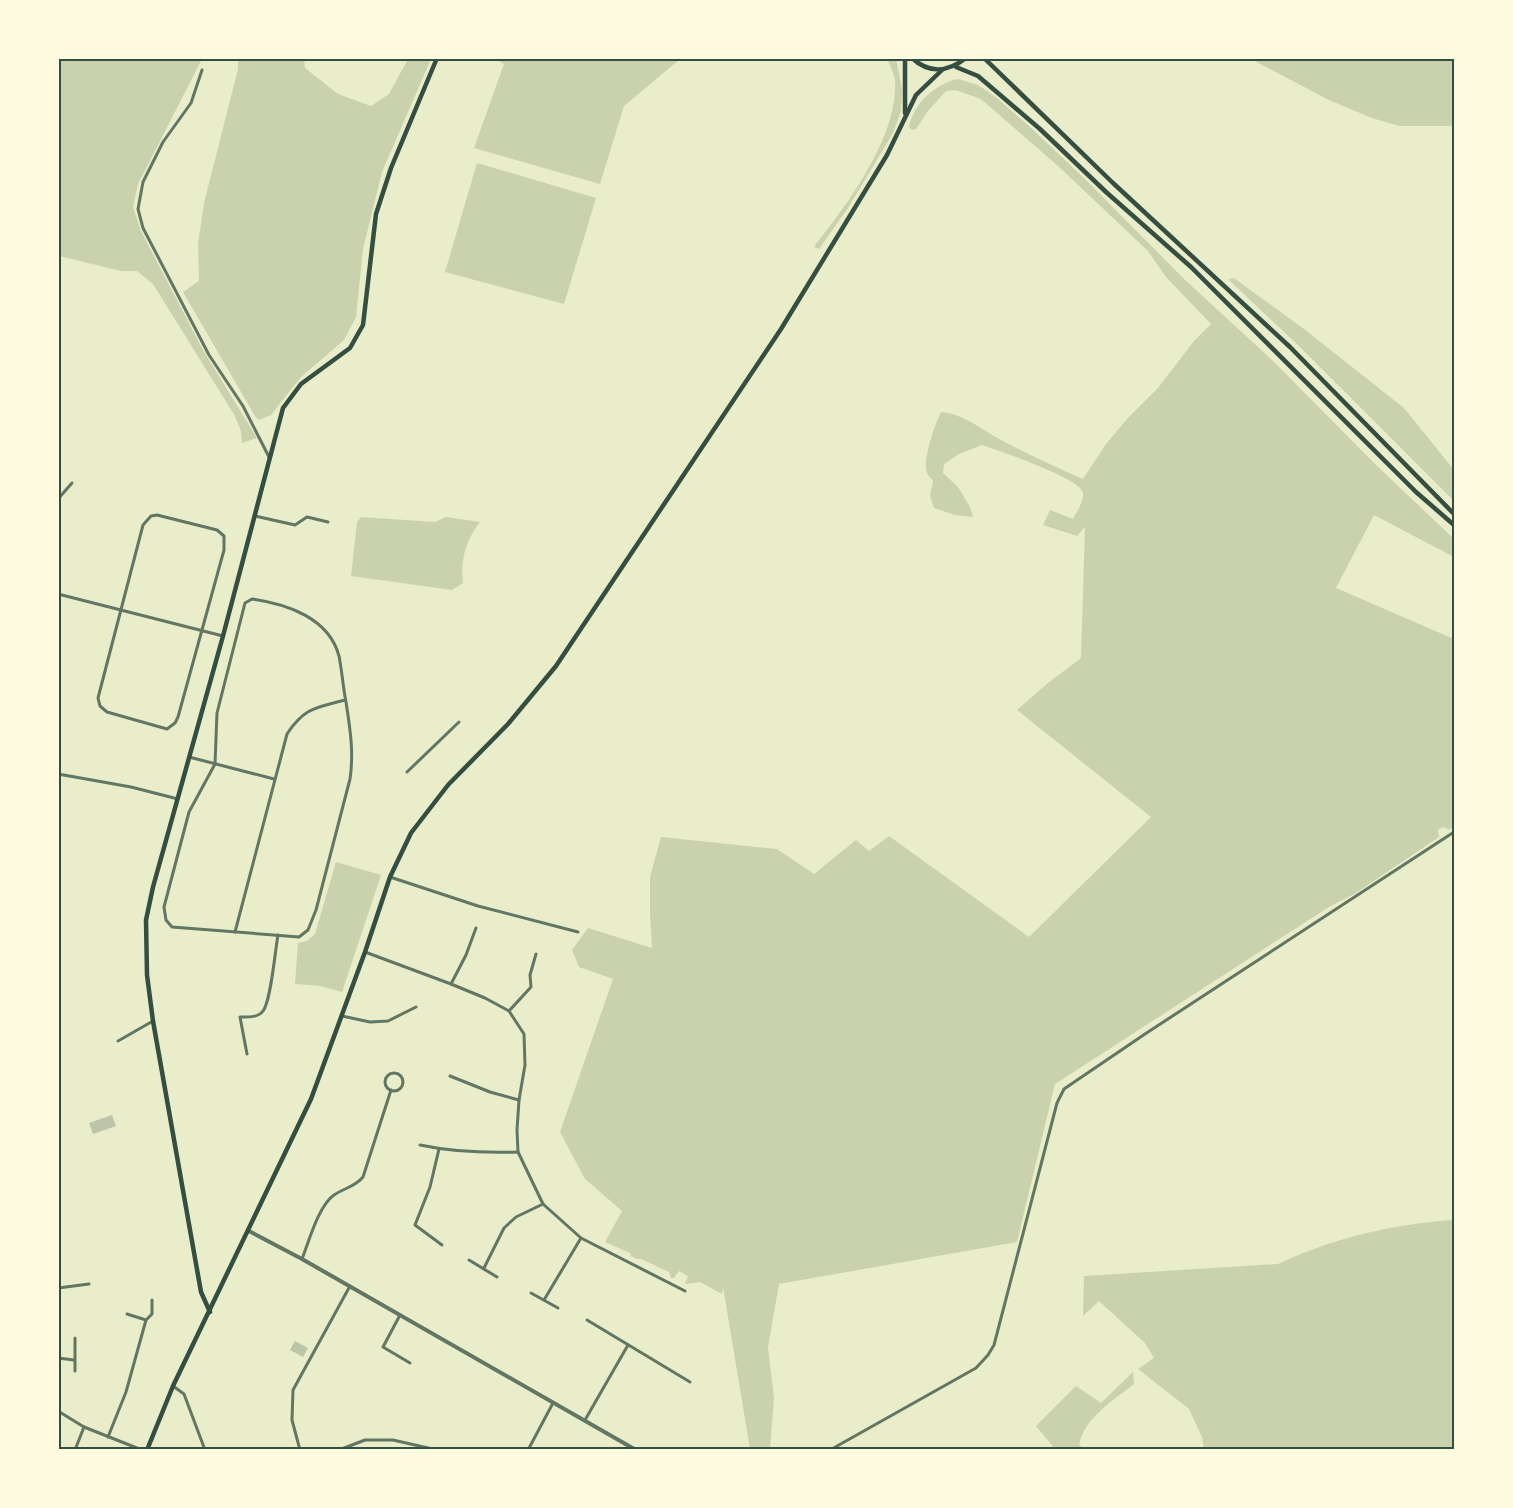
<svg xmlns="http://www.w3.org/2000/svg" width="1513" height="1508" font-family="'DejaVu Sans',sans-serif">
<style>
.green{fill:#cad2ad}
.building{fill:#bcc5a7}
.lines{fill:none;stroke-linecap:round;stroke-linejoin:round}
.minor{stroke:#617663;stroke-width:3}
.tertiary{stroke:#617663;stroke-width:4}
.secondary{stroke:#344e41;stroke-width:4.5}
.primary{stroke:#344e41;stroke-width:4.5}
.neatline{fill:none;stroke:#344e41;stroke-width:2}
</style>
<rect width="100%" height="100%" fill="#e9edc9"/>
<g class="green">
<polygon points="58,59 202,59 138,184 133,207 141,231 203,350 257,438 242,443 241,431 235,416 153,284 137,271 121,271 59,256"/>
<polygon points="238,59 304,59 305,68 338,94 371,106 389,94 408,59 431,59 382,172 363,249 356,317 344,340 301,377 271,415 259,420 255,416 183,292 199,281 198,244 204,203 238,69"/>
<polygon points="495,59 680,59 624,106 600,184 474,148 504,64"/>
<path d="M887,59H896L902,89L901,111L893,133L848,208L819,249L814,247C848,203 898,138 895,80C894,73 890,65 887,59Z"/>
<polygon points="1251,59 1454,59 1454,126 1399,126 1372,118 1329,100"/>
<path d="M958,79L978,85L997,98L1029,126L1086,180L1183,278L1272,360L1376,465L1454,539V557L1374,515L1336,588L1454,639V826L1449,830L1443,827L1438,830L1439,837L1356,893L1329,907L1055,1084L1017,1242L779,1284L768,1347L774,1398L770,1449H750L723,1287L722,1294L700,1282L685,1284L688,1276L679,1271L674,1278H671L669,1272L641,1259H637L631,1256L630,1253L605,1242L622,1211L585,1179L560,1132L613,979L579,967L572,950L588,928L652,948L650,915V877L661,837L777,849L814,874L856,840L869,851L889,836L1029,937L1151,817L1017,710L1048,683L1081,658L1085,527L1077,536L1043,525L1050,510L1073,519C1077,512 1084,501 1083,493C1082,479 997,450 982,445L959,454L944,464L943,473L958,487L970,507L973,517L955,515L934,508L930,496L933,481C931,478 928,476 927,473C922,461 935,424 941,412C965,414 983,431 1003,441C1029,455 1056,467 1083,479L1106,444L1127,419L1158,388L1194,341L1211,324L1166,277L1148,251L1058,166L981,99L955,90L946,91L928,111L916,129L912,130L909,127C914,103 935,84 958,79Z"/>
<polygon points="477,163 596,198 564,304 445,272"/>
<polygon points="1234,278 1304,329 1404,408 1454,470 1454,501 1303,350 1228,279"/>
<path d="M361,517L435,522L446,517L480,522C466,540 460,559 463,583L452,590L351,576L357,522Z"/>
<polygon points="336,862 381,875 342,992 320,986 295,984 298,943 307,941 315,934"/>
<path d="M1454,1220V1449H1204L1202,1437L1189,1409L1138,1369L1154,1358L1145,1343L1099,1301L1083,1316L1084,1276L1278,1264C1333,1238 1393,1224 1454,1220Z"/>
<path d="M1133,1372L1134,1384C1113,1401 1086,1416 1079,1444L1083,1449H1055L1036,1426L1076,1386L1101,1403Z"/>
</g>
<g class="building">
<polygon points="112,1115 116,1126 93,1134 89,1123"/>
<polygon points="295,1341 308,1348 303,1357 290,1350"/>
</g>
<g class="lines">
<g class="minor">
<polyline points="202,70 191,103 163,142 143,182 138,209 143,228 209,355 243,406 269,457"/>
<polyline points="58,499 72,483"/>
<polygon points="157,515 217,530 224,536 224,550 178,717 175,723 167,729 107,712 100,706 98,698 143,525 151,516"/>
<polyline points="255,516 295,525 307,517 328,522"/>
<polyline points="58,594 223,636"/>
<path d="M252,599C287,604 329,618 339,656C342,671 343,687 346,702C350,728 354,752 350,779L316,910L308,930L299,937L172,927L166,920L164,907L189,812L215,764L217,713L245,603Z"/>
<polyline points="189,757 274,779"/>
<polyline points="407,772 459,722"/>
<polyline points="58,774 131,787 178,799"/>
<polyline points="390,877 478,906 578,932"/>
<path d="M235,932L287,734C305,707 316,708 345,700"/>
<polyline points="365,952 451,984 485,998 509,1011 524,1034 525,1065 519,1100 517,1130 518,1152 543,1204 581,1238 685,1291"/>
<polyline points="451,984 466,955 476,928"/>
<polyline points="509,1011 531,987 530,975 536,954"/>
<polyline points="342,1016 370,1022 388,1021 416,1007"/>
<polyline points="118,1041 153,1021"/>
<path d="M247,1054L240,1017C247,1017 258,1018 263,1011C271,1001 275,951 278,935"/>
<circle cx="394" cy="1082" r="9"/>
<polyline points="450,1076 490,1092 519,1100"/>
<path d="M420,1145C453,1152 485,1153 518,1152"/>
<polyline points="439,1149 430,1187 415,1225 442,1245"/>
<path d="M302,1259C309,1241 319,1205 334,1195C344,1188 355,1187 363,1177L391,1090"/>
<polyline points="469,1260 497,1277"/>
<polyline points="484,1268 504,1228 516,1217 543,1204"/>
<polyline points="58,1288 89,1284"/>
<polyline points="531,1293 558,1308"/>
<polyline points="544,1300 581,1238"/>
<polyline points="400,1315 383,1347 410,1363"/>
<polyline points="146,1320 152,1314 152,1300"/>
<polyline points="587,1320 690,1382"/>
<polyline points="58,1358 74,1360"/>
<polyline points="75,1371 75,1338"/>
<polyline points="173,1386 184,1394 205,1450"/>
<polyline points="58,1411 84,1427 142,1450"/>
<polyline points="585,1420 628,1345"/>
<polyline points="108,1437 126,1392 146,1320 127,1314"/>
<polyline points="75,1450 84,1427"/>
<polyline points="300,1450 292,1420 293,1390 350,1286"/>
<polyline points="339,1450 365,1440 393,1440 437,1450"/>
<polyline points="528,1450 553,1403"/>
<polyline points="830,1450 976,1368 988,1355 994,1345 1057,1103 1064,1089 1145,1034 1454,832"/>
</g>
<polyline class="tertiary" points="249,1231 302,1259 636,1450"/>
<polyline class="secondary" points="210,1312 201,1292 153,1021 147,975 146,920 153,887 223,636 283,408 301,384 350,348 363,325 376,214 391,168 437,58"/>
<g class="primary">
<polyline points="905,58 905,113"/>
<path d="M912,58C929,74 948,72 966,58"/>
<polyline points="984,58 1113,183 1290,347 1454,514"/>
<polyline points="956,67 978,76 1040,129 1106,192 1191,267 1416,492 1454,525"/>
<polyline points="147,1450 173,1386 311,1099 365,952 390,877 411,833 448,785 508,724 556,666 781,329 887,155 916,95 942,70"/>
</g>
</g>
<rect width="1513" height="1508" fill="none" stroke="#fefae0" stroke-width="120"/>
<rect x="60" y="60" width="1393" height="1388" class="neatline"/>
</svg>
